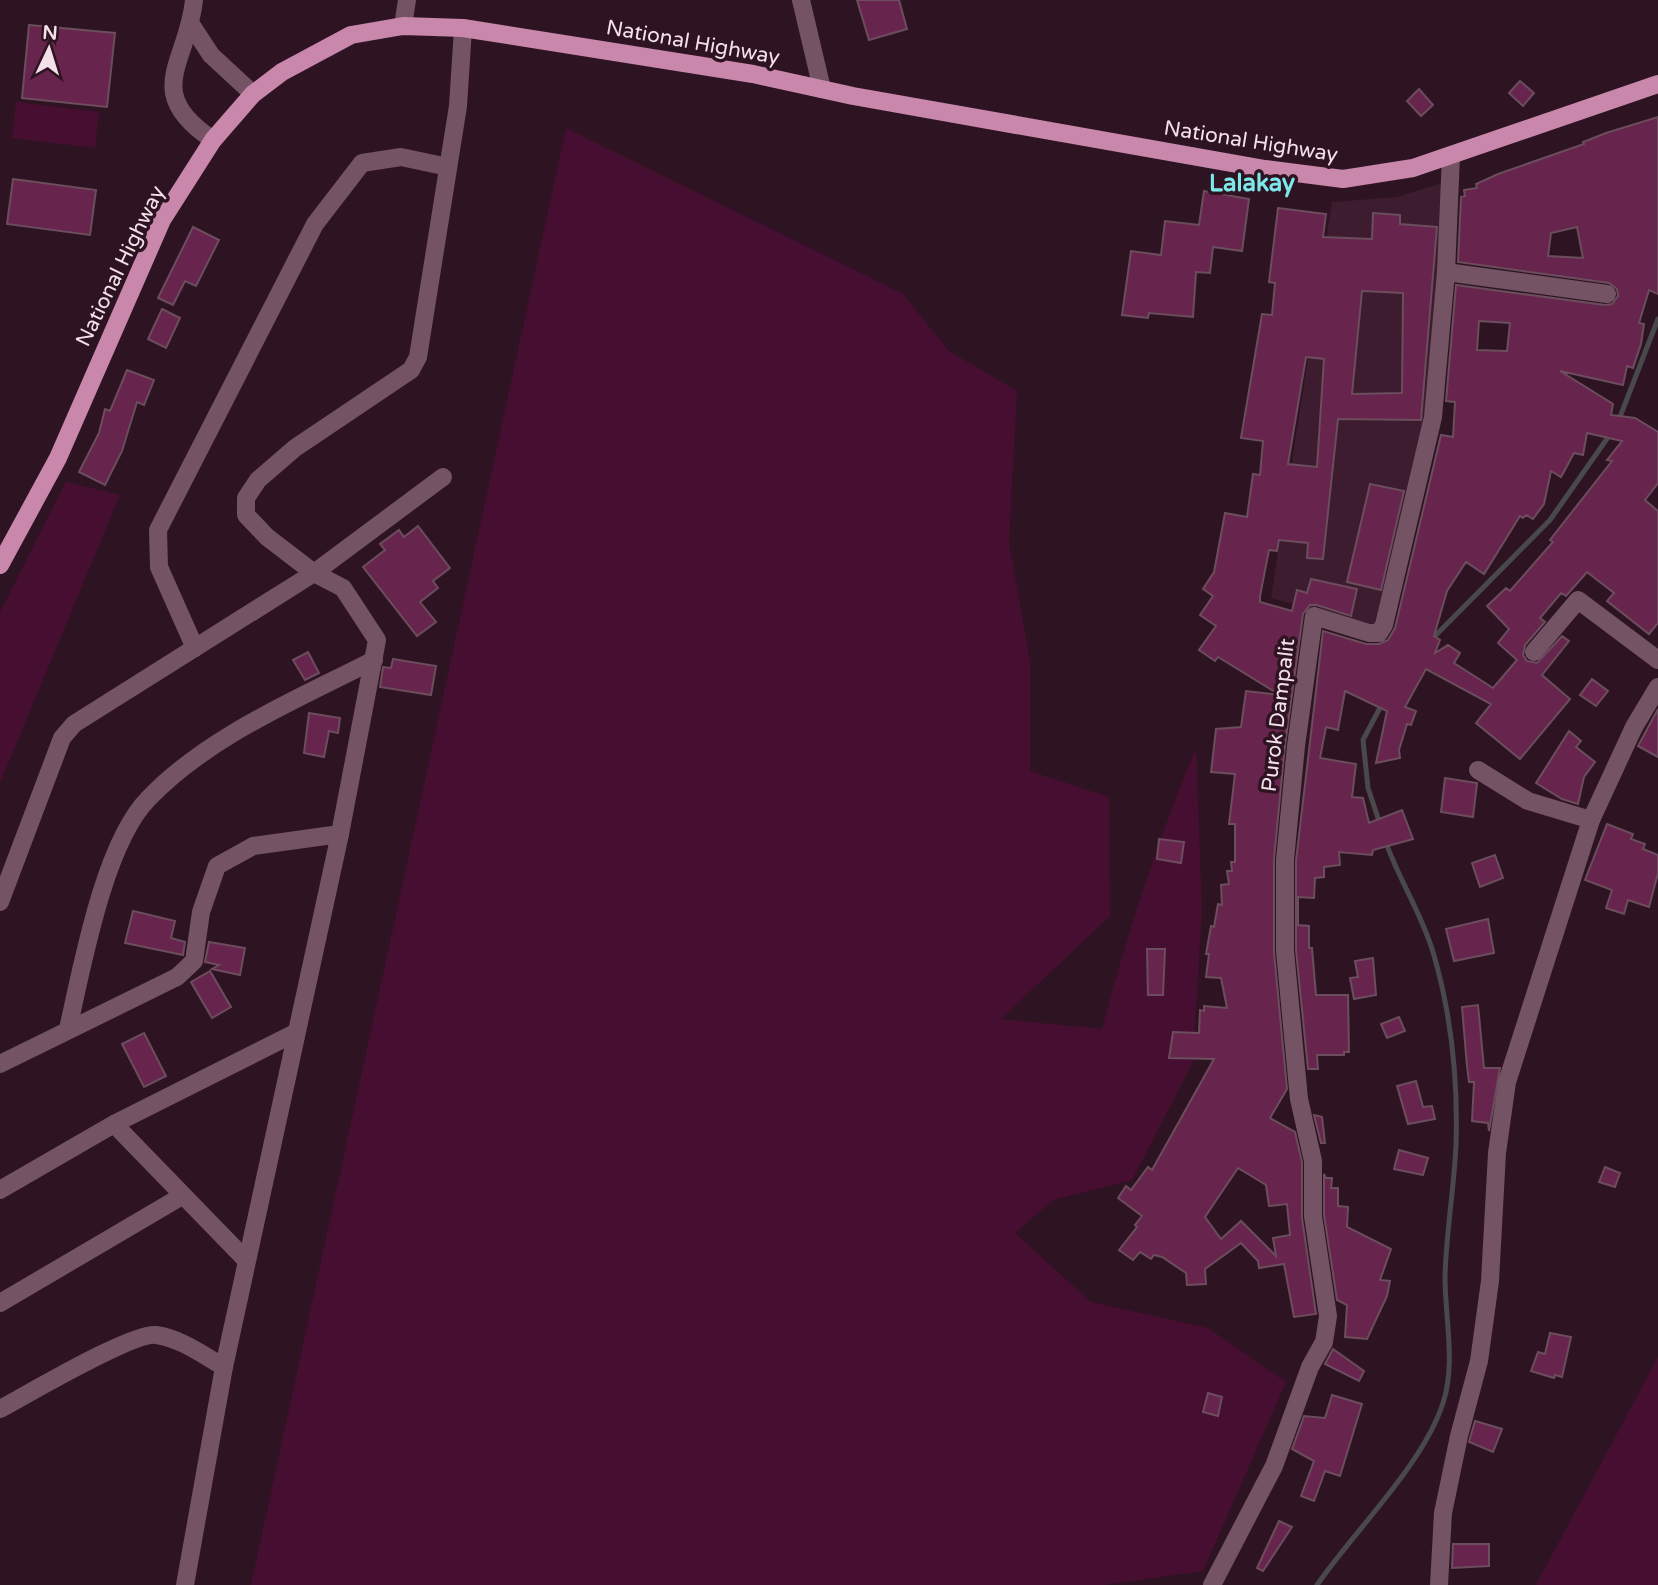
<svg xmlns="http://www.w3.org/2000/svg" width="1658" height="1585" font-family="'Varela Round',sans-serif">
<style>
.built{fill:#3c1c2e}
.green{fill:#460e31}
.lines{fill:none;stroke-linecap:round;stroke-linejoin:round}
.stream{stroke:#49494c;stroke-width:5}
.building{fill:#67254d;stroke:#6b4d5d;stroke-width:2;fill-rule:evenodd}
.minor{stroke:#735364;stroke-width:18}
.primary{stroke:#c988ab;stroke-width:18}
.labels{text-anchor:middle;stroke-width:7;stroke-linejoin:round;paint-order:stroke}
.street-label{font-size:21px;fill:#f3e0ea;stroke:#2e1422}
.quarter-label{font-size:24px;font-weight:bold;fill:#7ce8e9;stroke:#2e1422}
</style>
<rect width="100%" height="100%" fill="#2e1422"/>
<polygon class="built" points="1448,181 1429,422 1383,610 1375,625 1271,598 1332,202 1397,197"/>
<g class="green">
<polygon points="16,102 99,112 95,148 12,138"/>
<path d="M566,128L903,294L949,351L1017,391L1009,543L1030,661V771L1109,797L1110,916L1001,1019L1102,1029C1127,932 1158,840 1196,748L1202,908L1193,1062L1132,1180L1053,1200L1015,1233L1091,1302L1208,1328L1286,1382L1203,1571L1104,1585H251Z"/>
<polygon points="66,482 120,495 0,783 0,612"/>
<polygon points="1658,1357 1658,1585 1536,1585"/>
</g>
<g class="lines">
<g class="stream">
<polyline points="1618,422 1658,319"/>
<polyline points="1430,641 1550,520 1611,433"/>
<polyline points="1380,824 1368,788 1363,740 1382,704"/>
<path d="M1317,1585C1354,1531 1423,1465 1443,1403C1456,1364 1445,1318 1445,1277C1446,1233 1454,1189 1456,1145C1458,1082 1451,1013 1433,952C1421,912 1398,878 1385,840"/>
</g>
</g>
<g class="building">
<polygon points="857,0 899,0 907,29 869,40"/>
<polygon points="29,25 115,33 107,107 22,98"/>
<polygon points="1520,81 1534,93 1523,106 1509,93"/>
<polygon points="1419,89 1433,105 1421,116 1407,101"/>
<path d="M1658,117V294L1649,290L1639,323L1644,324L1641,344L1633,368L1627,366L1623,385L1560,371L1613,404L1611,415L1635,418L1658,432V483L1645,500L1658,511V623L1649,634L1607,601L1614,593L1587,572L1566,596L1561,593L1540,618L1545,622L1525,645L1523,655L1527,661L1537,663L1562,636L1569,641L1542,675L1570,699L1520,759L1476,723L1491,704L1426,669L1405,707L1416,711L1411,725L1407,724L1399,750L1400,758L1376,763L1387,711L1345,691L1338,730L1326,727L1320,758L1356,764L1352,797L1363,798L1369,823L1402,810L1413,839L1373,850L1372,855L1339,852L1340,865L1324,867V877L1315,878L1314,898L1298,897V925L1309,926V948H1312L1316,995H1348L1349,1052H1344V1055H1317L1318,1069H1308L1296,950V861L1323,631L1366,644H1379L1388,640L1395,628L1441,435L1453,437L1455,402L1446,401L1456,285L1605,305L1612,304L1618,296L1617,289L1609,283L1458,262L1461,197L1465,196L1464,190L1477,188L1476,184L1498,174L1584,144L1583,142L1606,133ZM1577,227L1583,258L1548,256L1551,233ZM1479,321L1510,323L1507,351L1477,350ZM1587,433L1622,441L1607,460L1612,461L1550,540L1553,542L1510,591L1506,588L1487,606L1509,629L1498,643L1517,660L1493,688L1454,663L1460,653L1448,645L1435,653L1440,640L1434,636L1447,591L1466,562L1484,574L1520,516L1523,518L1526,515L1533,519L1544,504L1551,471L1561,477L1574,453L1583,455Z"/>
<polygon points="13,179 96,190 90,235 7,224"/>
<polygon points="1204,191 1249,199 1242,251 1213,247 1210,273 1196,272 1193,317 1149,313 1148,318 1122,315 1131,251 1161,255 1165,221 1199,225"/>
<path d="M1278,208L1326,214L1323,237L1372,239L1373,213L1400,215V224L1437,227L1421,420L1338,419L1323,559L1307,558L1308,543L1279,540L1277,551L1269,550L1260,596V602L1292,611L1297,590L1307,593L1311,579L1357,589L1351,616L1317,605H1310L1303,614L1285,745L1274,859V952L1287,1089L1270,1118L1295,1132L1302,1162V1218L1316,1314L1294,1317L1284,1264L1259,1268L1258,1261L1241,1243L1205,1269L1206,1284L1187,1285L1186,1273L1162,1257L1154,1255L1151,1259L1140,1252L1133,1260L1119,1250L1137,1227L1135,1225L1142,1216L1118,1198L1126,1186L1131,1190L1148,1167L1152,1170L1214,1059L1169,1058L1173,1032L1199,1033L1200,1010L1204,1011V1006L1227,1008L1221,978L1206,977L1209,954H1206L1211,926L1214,927L1218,904L1222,905L1221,885L1229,884L1227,871H1232L1231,862H1235V824H1229L1235,774L1211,772L1216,729L1241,727L1246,691L1280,695L1218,657L1215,661L1199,650L1216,626L1200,615L1213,596L1203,589L1214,572L1225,513L1247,517L1253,474L1260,475L1263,441L1241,438L1262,314L1272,315L1275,283L1269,282ZM1362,291L1403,293L1402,393L1352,394ZM1306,357L1324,359L1317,467L1288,464ZM1238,1168L1266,1185L1269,1206L1287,1204L1290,1235L1273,1238L1276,1256L1241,1221L1221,1239L1205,1217Z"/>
<polygon points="193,227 219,240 196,286 185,281 173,305 158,298"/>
<polygon points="162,309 180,318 166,348 148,339"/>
<polygon points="127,370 154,380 144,405 137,402 122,451 105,485 79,472 99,433 105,409 110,411"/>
<polygon points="1370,484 1404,491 1381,590 1347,582"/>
<polygon points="418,526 450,568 433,581 438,588 420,602 436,622 417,636 363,567 385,550 380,544 399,530 404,537"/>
<polygon points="308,652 319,673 305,680 293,660"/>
<polygon points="393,659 436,666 431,695 380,687 383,667 391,668"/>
<polygon points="1592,679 1608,691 1596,706 1580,695"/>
<polygon points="1658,709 1658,757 1638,746"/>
<polygon points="309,713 340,718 338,733 329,731 324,757 304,753"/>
<polygon points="1569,731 1581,741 1576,747 1595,762 1584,777 1578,804 1562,799 1536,783"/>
<polygon points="1445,778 1477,783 1473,817 1441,812"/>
<polygon points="1607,824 1633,834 1631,839 1645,844 1643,849 1658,855 1658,873 1649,907 1628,900 1624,914 1606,908 1612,890 1585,880"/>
<polygon points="1159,839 1184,842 1181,863 1157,859"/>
<polygon points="1495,855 1503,878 1480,887 1472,863"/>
<polygon points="133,911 175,921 171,938 185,942 183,955 125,943"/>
<polygon points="1488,919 1494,953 1454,961 1446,929"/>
<polygon points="209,942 245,948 240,975 212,969 219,965 205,962"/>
<polygon points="1147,949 1165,949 1163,995 1148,995"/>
<polygon points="1373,958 1376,995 1354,999 1350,978 1358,977 1355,961"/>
<polygon points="210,971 231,1007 212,1018 191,982"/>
<polygon points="1478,1005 1484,1068 1500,1068 1489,1131 1488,1123 1472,1121 1474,1082 1469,1082 1467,1066 1462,1007"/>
<polygon points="1399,1017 1405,1031 1387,1038 1381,1024"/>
<polygon points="144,1033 166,1076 144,1087 122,1044"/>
<polygon points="1416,1081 1423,1107 1432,1106 1435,1119 1408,1124 1397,1086"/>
<polygon points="1314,1115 1322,1117 1325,1143 1321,1143"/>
<polygon points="1399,1150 1428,1158 1423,1175 1394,1169"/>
<polygon points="1605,1167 1620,1173 1615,1187 1599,1182"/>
<polygon points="1324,1174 1326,1178 1332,1178 1331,1188 1338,1188 1338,1206 1348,1207 1347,1227 1391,1249 1380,1280 1390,1281 1387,1296 1367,1339 1345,1337 1347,1305 1337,1300 1324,1215"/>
<polygon points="1550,1333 1571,1337 1562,1377 1555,1375 1554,1378 1531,1371 1538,1352 1545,1354"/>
<polygon points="1333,1349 1364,1371 1359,1381 1325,1364"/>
<polygon points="1208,1393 1222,1397 1218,1416 1203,1412"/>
<polygon points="1332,1395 1362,1404 1340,1476 1325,1471 1314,1501 1301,1496 1314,1461 1292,1449 1304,1416 1325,1418"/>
<polygon points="1475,1421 1502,1429 1493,1452 1469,1442"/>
<polygon points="1279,1521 1292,1527 1263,1571 1257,1568"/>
<polygon points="1453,1544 1489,1544 1489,1566 1452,1568"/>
</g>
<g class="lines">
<g class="minor">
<path d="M194,0C188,63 141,92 213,140"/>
<polyline points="801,0 822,89"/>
<polyline points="192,26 211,55 253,94"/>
<polyline points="403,26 407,0"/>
<polyline points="1446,272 1607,294"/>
<polyline points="195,648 159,567 158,530 315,224 362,163 401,157 448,167"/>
<polyline points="1534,652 1578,600 1658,660"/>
<polyline points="1478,770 1528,801 1591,820"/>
<polyline points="0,902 62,738 74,724 314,573 443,477"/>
<path d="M68,1029C82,967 104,844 148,799C208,736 298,699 374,660"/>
<polyline points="0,1064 177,977 194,961 201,912 217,866 253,846 340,834"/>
<polyline points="114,1124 246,1260"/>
<polyline points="0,1190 114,1124 295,1033"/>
<polyline points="0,1303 182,1196"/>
<path d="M0,1409C27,1395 132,1332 156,1335C180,1338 203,1355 224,1367"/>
<polyline points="185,1585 224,1367 340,834 377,640 343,588 314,573 267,537 246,515 246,498 258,480 295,448 411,370 418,357 458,106 463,28"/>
<polyline points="1212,1585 1274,1466 1310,1367 1324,1342 1328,1316 1313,1216 1313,1161 1299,1099 1285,951 1285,860 1296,746 1314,616 1369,633 1379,633 1384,625 1433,417 1446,272 1451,156"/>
<polyline points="1439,1585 1443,1513 1459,1436 1479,1361 1490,1281 1497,1153 1507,1082 1591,820 1634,727 1658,687"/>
</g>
<polyline class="primary" points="0,565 58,458 162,220 213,140 253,94 282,72 351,35 403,26 463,28 753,74 853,96 1265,169 1343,179 1413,168 1658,84"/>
</g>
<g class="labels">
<g class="street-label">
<text transform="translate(693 42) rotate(10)" y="7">National Highway</text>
<text transform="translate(1251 141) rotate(9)" y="7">National Highway</text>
<text transform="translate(120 266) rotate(-64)" y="7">National Highway</text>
<text transform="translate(1278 715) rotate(-83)" y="7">Purok Dampalit</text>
</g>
<g class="quarter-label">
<text x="1252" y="191">Lalakay</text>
</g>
</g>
<g transform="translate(49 49) rotate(4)" stroke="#2e1422" stroke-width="5" paint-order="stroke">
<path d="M0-5L12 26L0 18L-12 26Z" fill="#f3e0ea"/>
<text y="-10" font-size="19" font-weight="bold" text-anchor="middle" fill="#f3e0ea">N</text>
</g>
</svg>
